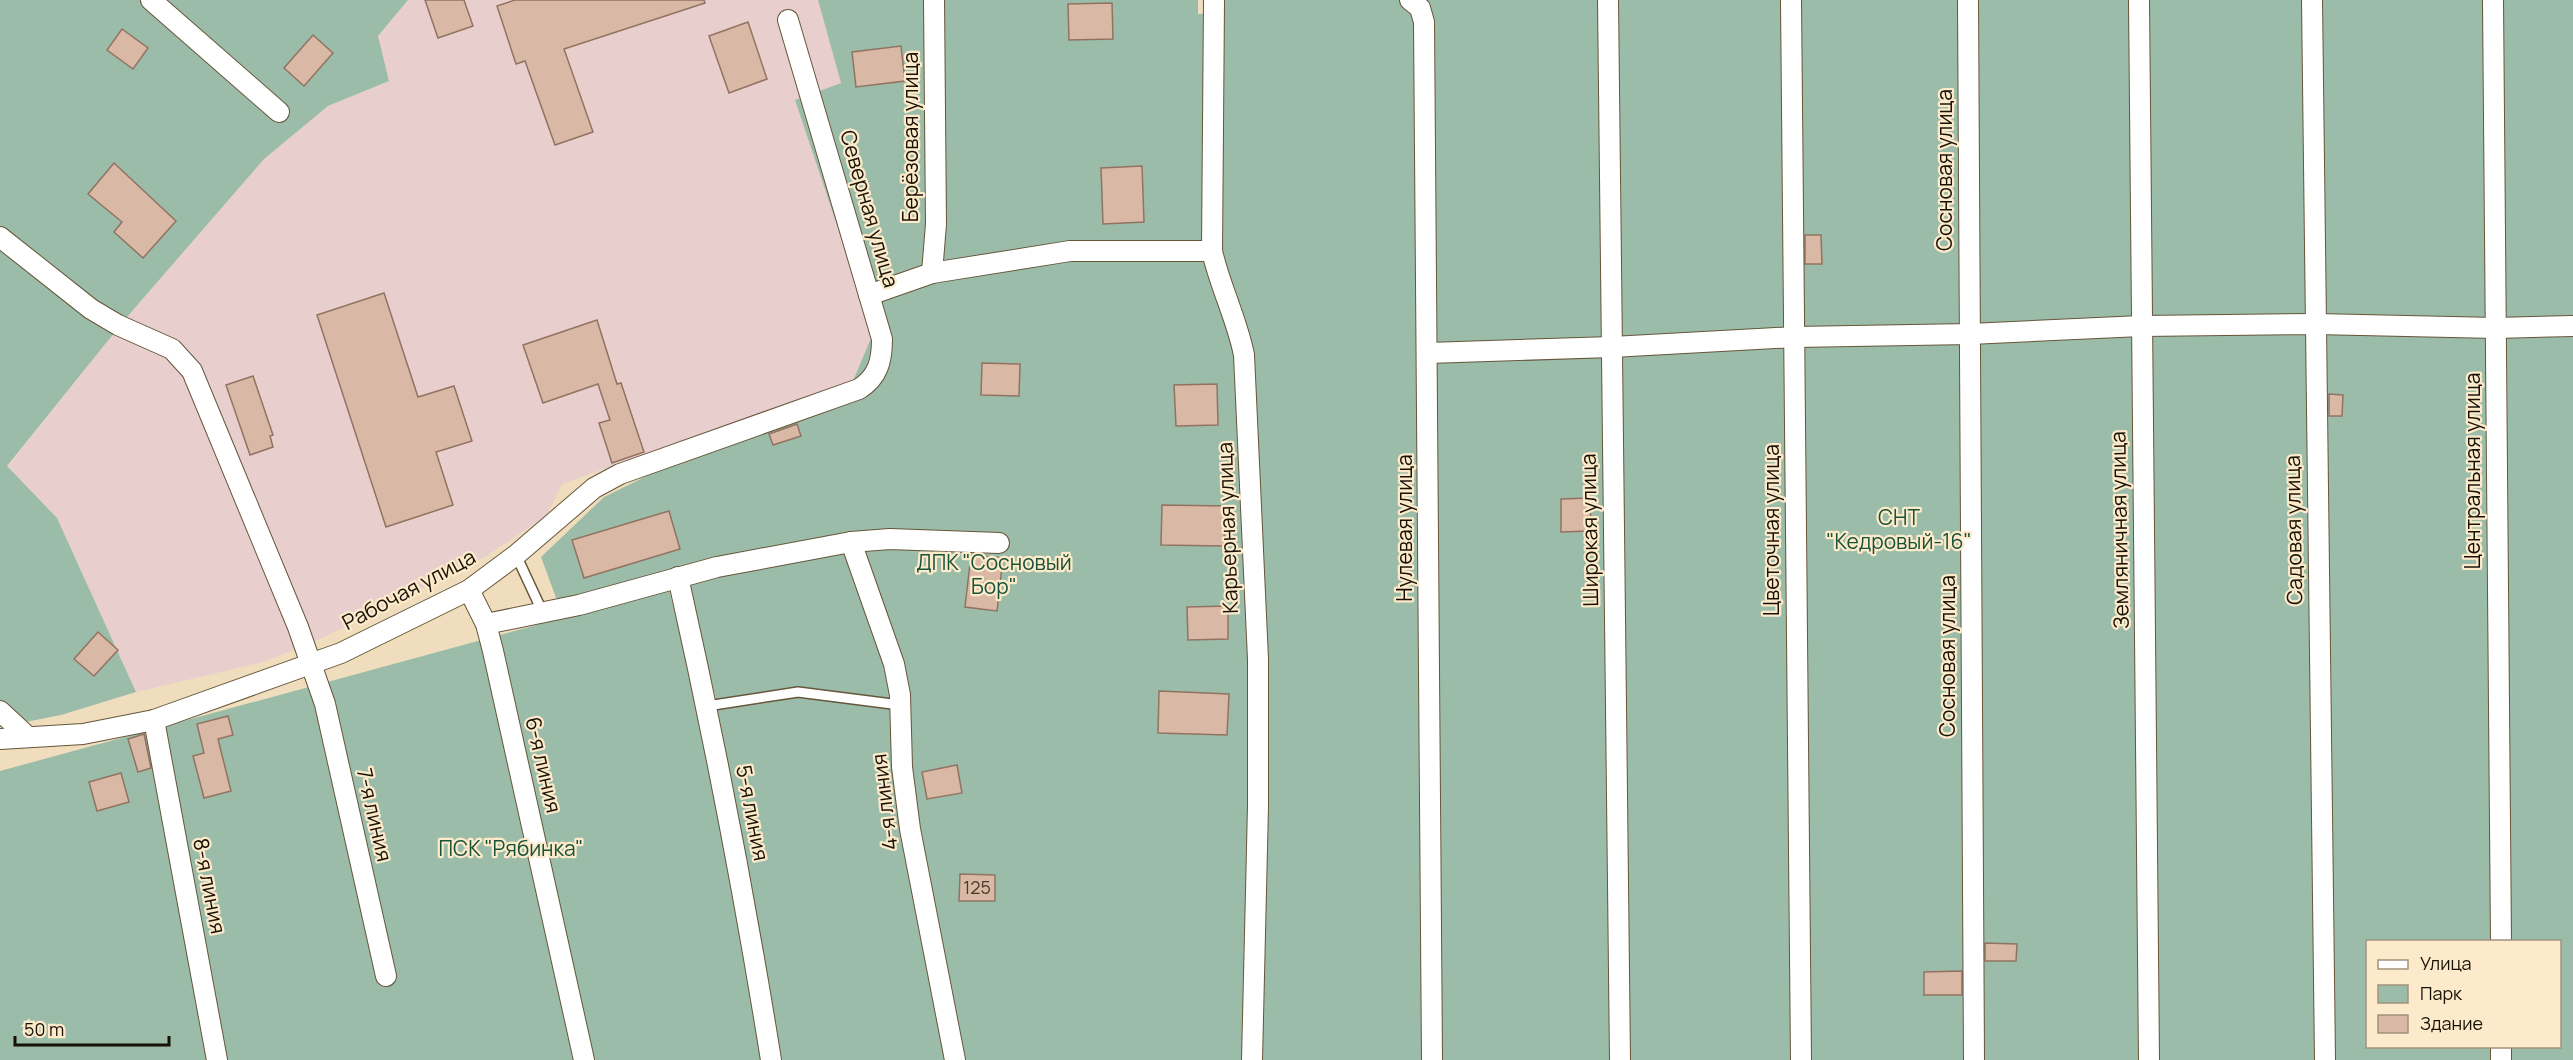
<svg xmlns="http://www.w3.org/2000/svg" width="2573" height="1060" font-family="Manrope,sans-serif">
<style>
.industrial{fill:#e9cece}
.green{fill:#9bbca9;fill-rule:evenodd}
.building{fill:#d9b8a5;stroke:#927362;stroke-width:1.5}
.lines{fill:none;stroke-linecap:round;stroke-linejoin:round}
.lane-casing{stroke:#66563a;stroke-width:12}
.street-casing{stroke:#66563a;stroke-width:22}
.lane{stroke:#fff;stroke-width:9}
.street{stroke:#fff;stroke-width:20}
.labels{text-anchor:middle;stroke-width:4.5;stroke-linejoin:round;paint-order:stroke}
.number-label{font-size:18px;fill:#483b2e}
.street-label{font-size:21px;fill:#171106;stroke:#fdeaca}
.park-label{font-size:21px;fill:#175338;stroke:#fdeaca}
</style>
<rect width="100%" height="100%" fill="#efddbd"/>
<polygon class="industrial" points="408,0 818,0 841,83 795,100 857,285 871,338 853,381 562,484 547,515 485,557 320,639 263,662 136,692 57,518 7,467 127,317 264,159 328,106 389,81 378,36"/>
<g class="green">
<polygon points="0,0 408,0 378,36 389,81 328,106 264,159 127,317 7,466 57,518 136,692 61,715 0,727"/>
<path d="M818,0H1198V14L1225,12V0H2573V1060H0V771L669,589L698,707L738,824L715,695L684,568L558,603L541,557L604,497L679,460L676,443L853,381L871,338L857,285L795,100L841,83ZM2368,942H2560V1046H2368Z"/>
</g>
<g class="building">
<polygon points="425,0 464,0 473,26 438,38"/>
<polygon points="515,0 704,0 705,3 564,49 593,132 555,145 525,61 516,64 497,6"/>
<polygon points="1112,3 1113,39 1069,40 1068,4"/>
<polygon points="748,22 767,79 729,93 709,36"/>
<polygon points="122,29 148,48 133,69 107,50"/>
<polygon points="313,35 333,53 304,86 284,68"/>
<polygon points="901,46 905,81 856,87 852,52"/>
<polygon points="114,163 176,221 143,258 114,232 122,222 88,194"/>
<polygon points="1142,166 1144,222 1103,224 1101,168"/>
<polygon points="1805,235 1821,235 1822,264 1805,264"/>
<polygon points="384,293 418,397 454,386 472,441 436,452 453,505 386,527 317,315"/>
<polygon points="597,320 617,384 621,383 644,452 612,463 599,423 610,420 598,384 543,403 523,345"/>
<polygon points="982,363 1020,364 1019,396 981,395"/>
<polygon points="253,376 273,435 270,436 273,447 250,455 226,385"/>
<polygon points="1217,384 1218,425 1176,426 1174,385"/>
<polygon points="2329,394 2343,395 2342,416 2329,416"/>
<polygon points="797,424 801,436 773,445 769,434"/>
<polygon points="1590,498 1591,531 1561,532 1561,499"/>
<polygon points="1162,505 1225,506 1224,546 1161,545"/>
<polygon points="669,511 680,549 584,578 572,540"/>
<polygon points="971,555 1003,558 997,611 965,607"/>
<polygon points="1228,606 1228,639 1188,640 1187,607"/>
<polygon points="98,632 118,650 94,676 74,659"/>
<polygon points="1159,691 1229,694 1227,735 1158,733"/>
<polygon points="228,716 233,735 218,739 231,791 204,798 193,756 204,753 197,724"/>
<polygon points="144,734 151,768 138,772 128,739"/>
<polygon points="957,765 962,793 927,799 922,772"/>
<polygon points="121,773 129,802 97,811 89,782"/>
<polygon points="960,874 995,875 995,901 959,901"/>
<polygon points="1985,943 2017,944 2016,961 1985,961"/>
<polygon points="1962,971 1962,995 1924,995 1924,972"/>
</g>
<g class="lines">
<defs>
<g id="lane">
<polyline points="516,555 543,613"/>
<polyline points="707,706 798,692 900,705"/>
</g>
<g id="street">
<polyline points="151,0 279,112"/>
<path d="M1214,0L1212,251C1220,287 1237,319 1244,355L1258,659V806L1252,1060"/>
<polyline points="1410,0 1420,8 1424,22 1432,1060"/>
<polyline points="1608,0 1620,1060"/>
<polyline points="1791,0 1801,1060"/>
<polyline points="1968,0 1974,1060"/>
<polyline points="2139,0 2149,1060"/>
<polyline points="2312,0 2325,1060"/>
<polyline points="2493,0 2501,942"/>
<polyline points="0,237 91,309 118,325 172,349 192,371 298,627 325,704 386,976"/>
<polyline points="932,273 936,224 934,0"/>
<polyline points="869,295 932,273 1070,251 1212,251"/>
<polyline points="1428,353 1612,347 1795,337 1970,334 2141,326 2316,324 2496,328 2573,326"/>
<polyline points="851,542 894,664 900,695 902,767 910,829 955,1060"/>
<path d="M678,577C714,737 745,898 771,1060"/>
<polyline points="469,590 486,624 493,651 584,1060"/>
<polyline points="486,624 579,605 717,567 851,542 890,539 999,543"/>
<polyline points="0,711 27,736"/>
<polyline points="154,720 217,1060"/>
<path d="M0,739L83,734L154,720L341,653L469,590L516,555L594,488L620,474L859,389C878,377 882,361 882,339L788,20"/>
<polyline points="2501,1046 2501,1060"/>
</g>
</defs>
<use href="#lane" class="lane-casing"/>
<use href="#street" class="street-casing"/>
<use href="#lane" class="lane"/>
<use href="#street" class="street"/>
</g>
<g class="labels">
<g class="number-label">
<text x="977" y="894">125</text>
</g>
<g class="street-label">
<text transform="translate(911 137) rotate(-90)" y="7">Берёзовая улица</text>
<text transform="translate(1945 170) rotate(-90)" y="7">Сосновая улица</text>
<text transform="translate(869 209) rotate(74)" y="7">Северная улица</text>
<text transform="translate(2473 471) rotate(-90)" y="7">Центральная улица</text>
<text transform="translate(1228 528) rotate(-92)" y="7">Карьерная улица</text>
<text transform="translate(1405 528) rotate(-90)" y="7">Нулевая улица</text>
<text transform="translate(1590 530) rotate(-91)" y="7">Широкая улица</text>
<text transform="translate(1772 530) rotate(-90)" y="7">Цветочная улица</text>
<text transform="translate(2120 530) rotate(-91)" y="7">Земляничная улица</text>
<text transform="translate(2294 530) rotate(-91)" y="7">Садовая улица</text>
<text transform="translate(409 590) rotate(-28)" y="7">Рабочая улица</text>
<text transform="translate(1948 656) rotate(-90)" y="7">Сосновая улица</text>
<text transform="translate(543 765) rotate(77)" y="7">6-я линия</text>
<text transform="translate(885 802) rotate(-97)" y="7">4-я линия</text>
<text transform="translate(752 813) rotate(79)" y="7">5-я линия</text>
<text transform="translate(374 815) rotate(77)" y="7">7-я линия</text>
<text transform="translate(209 886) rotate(79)" y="7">8-я линия</text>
</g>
<g class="park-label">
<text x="1899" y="525">СНТ<tspan x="1899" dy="24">"Кедровый-16"</tspan></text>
<text x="994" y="570">ДПК "Сосновый<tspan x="994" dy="24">Бор"</tspan></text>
<text x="511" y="856">ПСК "Рябинка"</text>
</g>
</g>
<rect x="2366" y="940" width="195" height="108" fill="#fdeaca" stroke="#a1937c" stroke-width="1.5"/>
<rect x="2378" y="960" width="30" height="9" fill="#ffffff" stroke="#a1937c" stroke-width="1.5"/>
<text x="2420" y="970" font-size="18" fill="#171106">Улица</text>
<rect x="2378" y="985" width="30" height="18" fill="#9bbca9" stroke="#a1937c" stroke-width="1.5"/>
<text x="2420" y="1000" font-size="18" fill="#171106">Парк</text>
<rect x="2378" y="1015" width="30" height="18" fill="#d9b8a5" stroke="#a1937c" stroke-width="1.5"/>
<text x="2420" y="1030" font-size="18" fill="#171106">Здание</text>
<path d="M15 1036v9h154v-9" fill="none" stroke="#171106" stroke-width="3"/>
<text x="24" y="1036" font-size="18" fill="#171106" stroke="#fdeaca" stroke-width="4.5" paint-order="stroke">50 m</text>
</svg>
